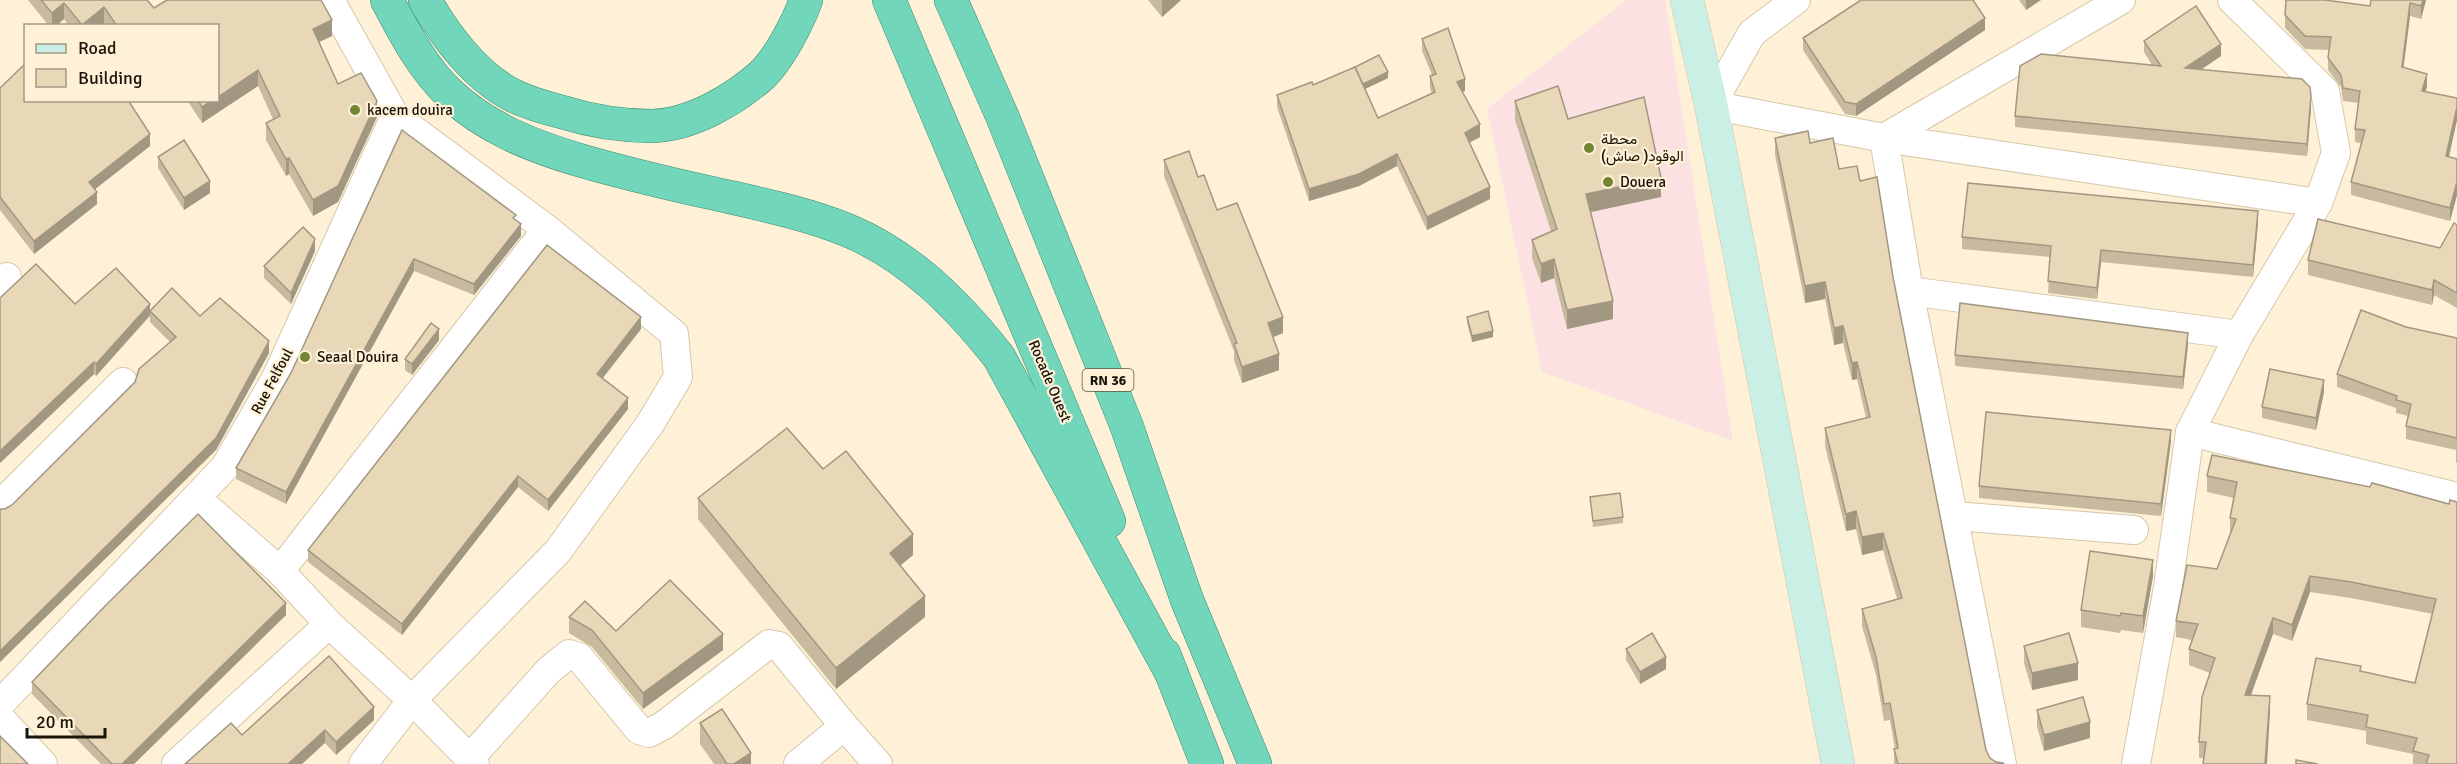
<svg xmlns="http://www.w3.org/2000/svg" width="2457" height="764" font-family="Signika,Vazirmatn,sans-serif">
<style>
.commercial{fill:#fce1e3}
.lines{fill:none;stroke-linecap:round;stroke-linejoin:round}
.minor-casing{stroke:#d6c7a8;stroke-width:30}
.secondary-casing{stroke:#d6c7a8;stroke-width:34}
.trunk-casing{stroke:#3b8b70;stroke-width:34}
.minor{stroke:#fff;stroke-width:28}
.secondary{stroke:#caefe5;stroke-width:33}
.trunk{stroke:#72d6ba;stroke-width:33}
.wall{fill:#c8ba9e}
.shaded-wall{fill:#a29781}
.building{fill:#e8d8b8;stroke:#a29781;stroke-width:1.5}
.poi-dot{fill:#738433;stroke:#fef1d7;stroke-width:2}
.labels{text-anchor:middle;stroke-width:4.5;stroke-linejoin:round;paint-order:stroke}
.shield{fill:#fef1d7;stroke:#5e5646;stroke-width:1.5}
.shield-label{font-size:14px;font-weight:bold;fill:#191408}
.poi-label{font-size:15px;fill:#191408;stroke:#fef1d7;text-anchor:start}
.street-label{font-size:15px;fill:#191408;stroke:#fef1d7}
</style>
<rect width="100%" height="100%" fill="#fef1d7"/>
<polygon class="commercial" points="1626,0 1665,0 1733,441 1542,372 1487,109"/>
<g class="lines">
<defs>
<g id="minor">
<polyline points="1796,0 1752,33 1711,105 1884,138 2318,203"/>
<polyline points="0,285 7,277"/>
<polyline points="1909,291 2239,335"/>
<polyline points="2190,432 2457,497"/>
<polyline points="196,498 280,571 329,624 412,700 475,764"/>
<polyline points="0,505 123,382"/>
<polyline points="1954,516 2134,530"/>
<polyline points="280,571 547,229 395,116"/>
<polyline points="0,704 225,467 276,378 395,116 330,0"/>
<polyline points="0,718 43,764"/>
<polyline points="470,758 549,670 569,654 579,657 639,730 649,733 664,725 769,644 779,646 844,726"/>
<polyline points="176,764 329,624"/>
<polyline points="363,764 412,700 558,551 650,424 678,377 674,334 547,229"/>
<polyline points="798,764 844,726 878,764"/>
<polyline points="2002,764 1909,291 1884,138 2121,0"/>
<polyline points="2136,764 2168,587 2190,432 2239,335 2318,203 2336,153 2325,91 2232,0"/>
</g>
<polyline id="secondary" points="1687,0 1711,105 1838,764"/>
<g id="trunk">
<path d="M387,0C404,32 423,69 450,94C486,128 532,146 579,160C624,173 670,184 716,194C760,204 805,213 847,230C910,256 958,305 999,357L1172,674"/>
<path d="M425,0C445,36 476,77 514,96C529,103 546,108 562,112C591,121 621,126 652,126C691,125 734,100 762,75C779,59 798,22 806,0"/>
<polyline points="889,0 1109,521"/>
<polyline points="951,0 1003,118 1127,427 1187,600 1255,764"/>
<polyline points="1164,654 1207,764"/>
</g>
</defs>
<use href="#minor" class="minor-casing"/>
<use href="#secondary" class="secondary-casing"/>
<use href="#trunk" class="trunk-casing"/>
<use href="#minor" class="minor"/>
<use href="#secondary" class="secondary"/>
<use href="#trunk" class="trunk"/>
</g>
<g class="wall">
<polygon points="28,0 147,0 154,8 332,36 319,42 338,84 377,117 338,202 313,216 289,174 286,176 266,140 266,123 273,119 258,86 202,123 187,100 218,100 218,26 106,26 104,23 101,26 69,26 64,19 56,26 49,26"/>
<polygon points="1148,0 1181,0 1162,17"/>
<polygon points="2019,0 2041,0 2026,10"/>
<polygon points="2325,0 2370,6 2371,0 2426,0 2421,19 2410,16 2403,68 2427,87 2425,91 2457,120 2449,157 2457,159 2457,195 2450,221 2351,195 2351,182 2361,143 2355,142 2355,129 2359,103 2343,101 2341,87 2328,70 2328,58 2329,50 2305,49 2285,28 2285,15"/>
<polygon points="1985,30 1856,116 1845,114 1803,50 1803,38"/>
<polygon points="1422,39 1465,91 1462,92 1480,137 1469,143 1490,199 1427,230 1397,166 1359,186 1309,201 1277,107 1277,95 1313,85 1388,78 1365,89 1378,118 1432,94 1430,88 1430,76 1432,75 1422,51"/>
<polygon points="2144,41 2221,56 2201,70 2311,108 2307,156 2015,127 2015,116 2152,65 2144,52"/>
<polygon points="0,88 150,146 95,189 97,204 34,254 0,210"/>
<polygon points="1515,101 1568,119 1661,197 1591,212 1613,319 1567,329 1554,278 1541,283 1532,258 1532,240 1551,231 1515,120"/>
<polygon points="402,130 516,221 521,236 474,295 414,271 286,504 236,479 236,468 291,373"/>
<polygon points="1775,138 1810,143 1839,169 1860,181 1893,277 1986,750 1990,758 1996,762 2004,764 1894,764 1894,749 1895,749 1890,720 1884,721 1876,675 1862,626 1862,609 1897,599 1883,550 1862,555 1856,529 1846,531 1825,446 1825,428 1866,418 1857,379 1852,380 1843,343 1834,345 1825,299 1805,303 1775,155"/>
<polygon points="158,157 210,193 184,210 158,168"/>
<polygon points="1164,160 1198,177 1217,210 1283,333 1273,337 1279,370 1242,383 1234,360 1234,351 1164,176"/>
<polygon points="2258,223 2253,277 2101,262 2097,299 2048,293 2050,257 1962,249 1962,237"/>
<polygon points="2457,225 2457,308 2434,295 2432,305 2308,275 2308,260 2440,248"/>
<polygon points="315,251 291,304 264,278 264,266"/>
<polygon points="0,298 75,304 200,316 269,353 216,450 0,662 0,509 5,509 12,505 135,382 170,342 150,322 150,316 96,376 94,374 0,463"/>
<polygon points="1467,317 1493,337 1472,342 1467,323"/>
<polygon points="2406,327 2457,338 2457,463 2456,463 2456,450 2406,439 2406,426 2408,416 2396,413 2396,408 2337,387 2337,374"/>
<polygon points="641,329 603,378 628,409 548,511 518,487 402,635 308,562 308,550"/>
<polygon points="439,340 412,375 405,370 405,359"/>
<polygon points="2188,345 2183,389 1955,366 1955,355"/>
<polygon points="2324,392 2316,430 2262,418 2262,407"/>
<polygon points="2171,441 2161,516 1979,498 1979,486"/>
<polygon points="823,469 913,555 900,566 925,617 836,689 698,519 698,498"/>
<polygon points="2207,476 2449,504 2457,764 2413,764 2413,754 2366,744 2366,731 2307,720 2307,704 2361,672 2415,683 2433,614 2351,598 2310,592 2292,641 2273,634 2251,695 2270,713 2204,758 2199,758 2199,742 2210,673 2189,665 2189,649 2192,640 2176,637 2176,621 2217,569 2230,534 2230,518 2234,498 2207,492"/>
<polygon points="1590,497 1623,517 1623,523 1593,527"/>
<polygon points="2153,576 2143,633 2121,630 2120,633 2081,627 2081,610"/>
<polygon points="286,615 134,764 101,764 32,694 32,682"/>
<polygon points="569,617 616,631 723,650 643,709 592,647 569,633"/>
<polygon points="2024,646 2078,680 2032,690 2024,663"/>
<polygon points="1626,649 1666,669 1640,684 1626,660"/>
<polygon points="2037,710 2090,738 2044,751 2037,727"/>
<polygon points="374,720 336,755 325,743 242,735"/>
<polygon points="700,723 751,764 714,764 700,744"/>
</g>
<g class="shaded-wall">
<polygon points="1162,0 1181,0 1162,17"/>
<polygon points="2026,0 2041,0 2026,10"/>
<polygon points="2423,0 2426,0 2421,19 2421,6"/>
<polygon points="64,3 64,19 56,26 52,26 52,13"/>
<polygon points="2410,3 2410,16 2402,80 2402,67"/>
<polygon points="104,7 104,23 101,26 82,26"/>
<polygon points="1985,18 1985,30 1856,116 1856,104"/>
<polygon points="332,20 332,36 313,45 313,29"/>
<polygon points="2221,44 2221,56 2185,80 2185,68"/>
<polygon points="258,70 258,86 202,123 202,107 212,100 218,100 218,97"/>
<polygon points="1388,72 1388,78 1363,90 1363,84"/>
<polygon points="2427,74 2427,87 2422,104 2422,91"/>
<polygon points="1465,79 1465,91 1457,94 1457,82"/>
<polygon points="2311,96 2311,108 2307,156 2307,144"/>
<polygon points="377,101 377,117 338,202 313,216 313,200"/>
<polygon points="2457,107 2457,120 2446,169 2446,156"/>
<polygon points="1480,124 1480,137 1465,145 1465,133"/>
<polygon points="150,134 150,146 89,194 89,182"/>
<polygon points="1397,154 1397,166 1359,186 1309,201 1309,189"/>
<polygon points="289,158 289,174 286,176 286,159"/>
<polygon points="1661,178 1661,197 1586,213 1586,194"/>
<polygon points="210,181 210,193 184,210 184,198"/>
<polygon points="2457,182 2457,195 2450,221 2450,208"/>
<polygon points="1490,187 1490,199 1427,230 1427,217"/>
<polygon points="97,192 97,204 34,254 34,241"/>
<polygon points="2258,211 2258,223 2253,277 2253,265"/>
<polygon points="521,224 521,236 474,295 474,284"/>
<polygon points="315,239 315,251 291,304 291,293"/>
<polygon points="2101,250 2101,262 2097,299 2097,288"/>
<polygon points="414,259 414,271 286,504 286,492"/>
<polygon points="1554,259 1554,278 1541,283 1541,264"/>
<polygon points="2434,280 2434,295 2432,305 2432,290"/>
<polygon points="1825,282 1825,299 1805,303 1805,286"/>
<polygon points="1613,301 1613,319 1567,329 1567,310"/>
<polygon points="150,304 150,315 96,376 96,364"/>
<polygon points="641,317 641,329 597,385 597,374"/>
<polygon points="1283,317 1283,333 1268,339 1268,323"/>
<polygon points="1843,326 1843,343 1834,345 1834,328"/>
<polygon points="439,329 439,340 412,375 412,364"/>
<polygon points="1493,331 1493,337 1472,342 1472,336"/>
<polygon points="2188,333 2188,345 2183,389 2183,377"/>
<polygon points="269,341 269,353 216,450 0,662 0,651"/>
<polygon points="1279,354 1279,370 1242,383 1242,367"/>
<polygon points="94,362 94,374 0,463 0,451"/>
<polygon points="1857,362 1857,379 1852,380 1852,363"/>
<polygon points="2324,380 2324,392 2316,430 2316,418"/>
<polygon points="628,398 628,409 548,511 548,500"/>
<polygon points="2171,430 2171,441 2161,516 2161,504"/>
<polygon points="518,476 518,487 402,635 402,624"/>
<polygon points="1856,511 1856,529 1846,531 1846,514"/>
<polygon points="1883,533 1883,550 1862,555 1862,537"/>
<polygon points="913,534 913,555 890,574 890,553"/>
<polygon points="2153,560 2153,576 2143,633 2143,616"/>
<polygon points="2310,576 2310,592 2292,641 2292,625"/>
<polygon points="925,596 925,617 836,689 836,668"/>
<polygon points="286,603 286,615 134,764 122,764"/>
<polygon points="2273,618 2273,634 2245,711 2245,695"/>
<polygon points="723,634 723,650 643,709 643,693"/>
<polygon points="1666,657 1666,669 1640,684 1640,672"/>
<polygon points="2078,663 2078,680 2032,690 2032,673"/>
<polygon points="2270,696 2270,713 2267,764 2265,764"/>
<polygon points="374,707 374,720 336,755 336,742"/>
<polygon points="2090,722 2090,738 2044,751 2044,735"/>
<polygon points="325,730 325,743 302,764 288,764"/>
<polygon points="751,753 751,764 734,764"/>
</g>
<g class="building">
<polygon points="41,0 147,0 154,8 167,0 321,0 332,20 313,29 338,84 361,73 377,101 338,186 313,200 289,158 286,159 266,123 280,116 258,70 218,97 218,26 117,26 104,7 82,25 64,3 52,13"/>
<polygon points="1861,0 1973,0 1985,18 1856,104 1845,102 1803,38"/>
<polygon points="2286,0 2325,0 2370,6 2371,0 2423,0 2421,6 2410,3 2402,67 2427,74 2422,91 2457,98 2457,107 2446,156 2457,159 2457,182 2450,208 2351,182 2365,130 2355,129 2360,91 2343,88 2341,75 2328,58 2331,37 2305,36 2285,15"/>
<polygon points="2196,6 2221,44 2185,68 2302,79 2310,87 2311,96 2307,144 2015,116 2020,66 2041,54 2161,66 2144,41"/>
<polygon points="1448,28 1465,79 1457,82 1480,124 1465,133 1490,187 1427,217 1397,154 1359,174 1309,189 1277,95 1312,82 1313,85 1355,67 1378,118 1435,92 1430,76 1436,74 1422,39"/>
<polygon points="1379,55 1388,72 1363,84 1355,67"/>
<polygon points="26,63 26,100 128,100 150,134 89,182 97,192 34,241 0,197 0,88"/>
<polygon points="1558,86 1568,119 1644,97 1661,178 1586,194 1613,301 1567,310 1554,259 1541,264 1532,240 1557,229 1515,101"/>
<polygon points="198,100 212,100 202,107"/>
<polygon points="402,130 516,215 513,218 521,224 474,284 414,259 286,492 236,468 291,373"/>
<polygon points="1808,131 1810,143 1833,138 1839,169 1857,166 1860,181 1877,177 1893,277 1986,750 1990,758 1996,762 2003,763 2004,764 1898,764 1894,749 1898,748 1890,703 1884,704 1876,657 1862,609 1902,598 1883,533 1862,537 1856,511 1846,514 1825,428 1870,417 1857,362 1852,363 1843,326 1834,328 1825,282 1805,286 1775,138"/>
<polygon points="184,140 210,181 184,198 158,157"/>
<polygon points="1189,151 1198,177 1204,175 1217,210 1237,203 1283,317 1268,323 1279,354 1242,367 1234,344 1237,343 1164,160"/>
<polygon points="1968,183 2258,211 2253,265 2101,250 2097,288 2048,281 2051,246 1962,237"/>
<polygon points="2318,219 2440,248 2454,223 2457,225 2457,293 2434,280 2432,290 2308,260"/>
<polygon points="303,227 315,239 291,293 264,266"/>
<polygon points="547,245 641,317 597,374 628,398 548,500 518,476 402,624 308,550"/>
<polygon points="36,264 75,304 116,268 150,304 96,364 94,362 0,451 0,298"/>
<polygon points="172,288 200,316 220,298 269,341 216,438 0,651 0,509 5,509 12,505 135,382 139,369 176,337 150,311"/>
<polygon points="1960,303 2188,333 2183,377 1955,355"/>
<polygon points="2361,310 2406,327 2457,338 2457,438 2406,426 2411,404 2396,400 2397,396 2337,374"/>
<polygon points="1488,311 1493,331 1472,336 1467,317"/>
<polygon points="431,323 439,329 412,364 405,359"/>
<polygon points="2270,369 2324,380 2316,418 2262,407"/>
<polygon points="1986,412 2171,430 2161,504 1979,486"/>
<polygon points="787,428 823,469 846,451 913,534 890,553 925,596 836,668 698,498"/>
<polygon points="2212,455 2370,487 2372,483 2449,504 2450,500 2457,502 2457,764 2426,764 2429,755 2413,751 2417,738 2366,727 2368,715 2307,704 2316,658 2361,666 2360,671 2415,683 2436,599 2351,582 2310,576 2292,625 2273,618 2245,695 2270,696 2265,764 2203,764 2206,742 2199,742 2202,697 2215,658 2189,649 2198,624 2176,621 2187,565 2217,569 2236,519 2230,518 2237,482 2207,476"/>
<polygon points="1620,493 1623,517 1593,521 1590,497"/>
<polygon points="198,514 286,603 122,764 112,764 32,682 106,605"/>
<polygon points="2090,551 2153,560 2143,616 2121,613 2120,616 2081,610"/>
<polygon points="670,580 723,634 643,693 592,630 569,617 585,601 616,631"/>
<polygon points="1652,633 1666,657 1640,672 1626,649"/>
<polygon points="2069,633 2078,663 2032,673 2024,646"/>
<polygon points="329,656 374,707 336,742 325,730 288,764 185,764 231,723 242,735"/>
<polygon points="2083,697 2090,722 2044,735 2037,710"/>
<polygon points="722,709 751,753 734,764 727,764 700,723"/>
<polygon points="0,736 28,764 0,764"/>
<polygon points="2296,760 2318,764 2296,764"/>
</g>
<g class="poi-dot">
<circle cx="355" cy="110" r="6"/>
<circle cx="1589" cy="148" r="6"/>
<circle cx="1608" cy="182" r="6"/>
<circle cx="305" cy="357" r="6"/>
</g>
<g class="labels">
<rect class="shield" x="1082.5" y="369" width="51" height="22" rx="4.5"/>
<g class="shield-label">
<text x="1108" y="385">RN 36</text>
</g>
<g class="poi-label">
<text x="367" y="115">kacem douira</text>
<text x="1601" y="144">محطة<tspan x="1601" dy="17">الوقود( صاش)</tspan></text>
<text x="1620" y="187">Douera</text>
<text x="317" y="362">Seaal Douira</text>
</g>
<g class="street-label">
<text transform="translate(272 381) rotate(-62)" y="5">Rue Felfoul</text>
<text transform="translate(1050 381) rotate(67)" y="5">Rocade Ouest</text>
</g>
</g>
<rect x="24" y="24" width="195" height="78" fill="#fef1d7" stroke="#a29984" stroke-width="1.5"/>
<rect x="36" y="44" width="30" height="9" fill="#caefe5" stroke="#a29984" stroke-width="1.5"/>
<text x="78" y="54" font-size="18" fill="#191408">Road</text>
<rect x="36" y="69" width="30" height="18" fill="#e8d8b8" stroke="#a29984" stroke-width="1.5"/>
<text x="78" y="84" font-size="18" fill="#191408">Building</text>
<path d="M27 728v9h78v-9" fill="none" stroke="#191408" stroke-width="3"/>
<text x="36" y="728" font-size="18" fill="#191408" stroke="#fef1d7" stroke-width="4.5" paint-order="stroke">20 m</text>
</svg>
